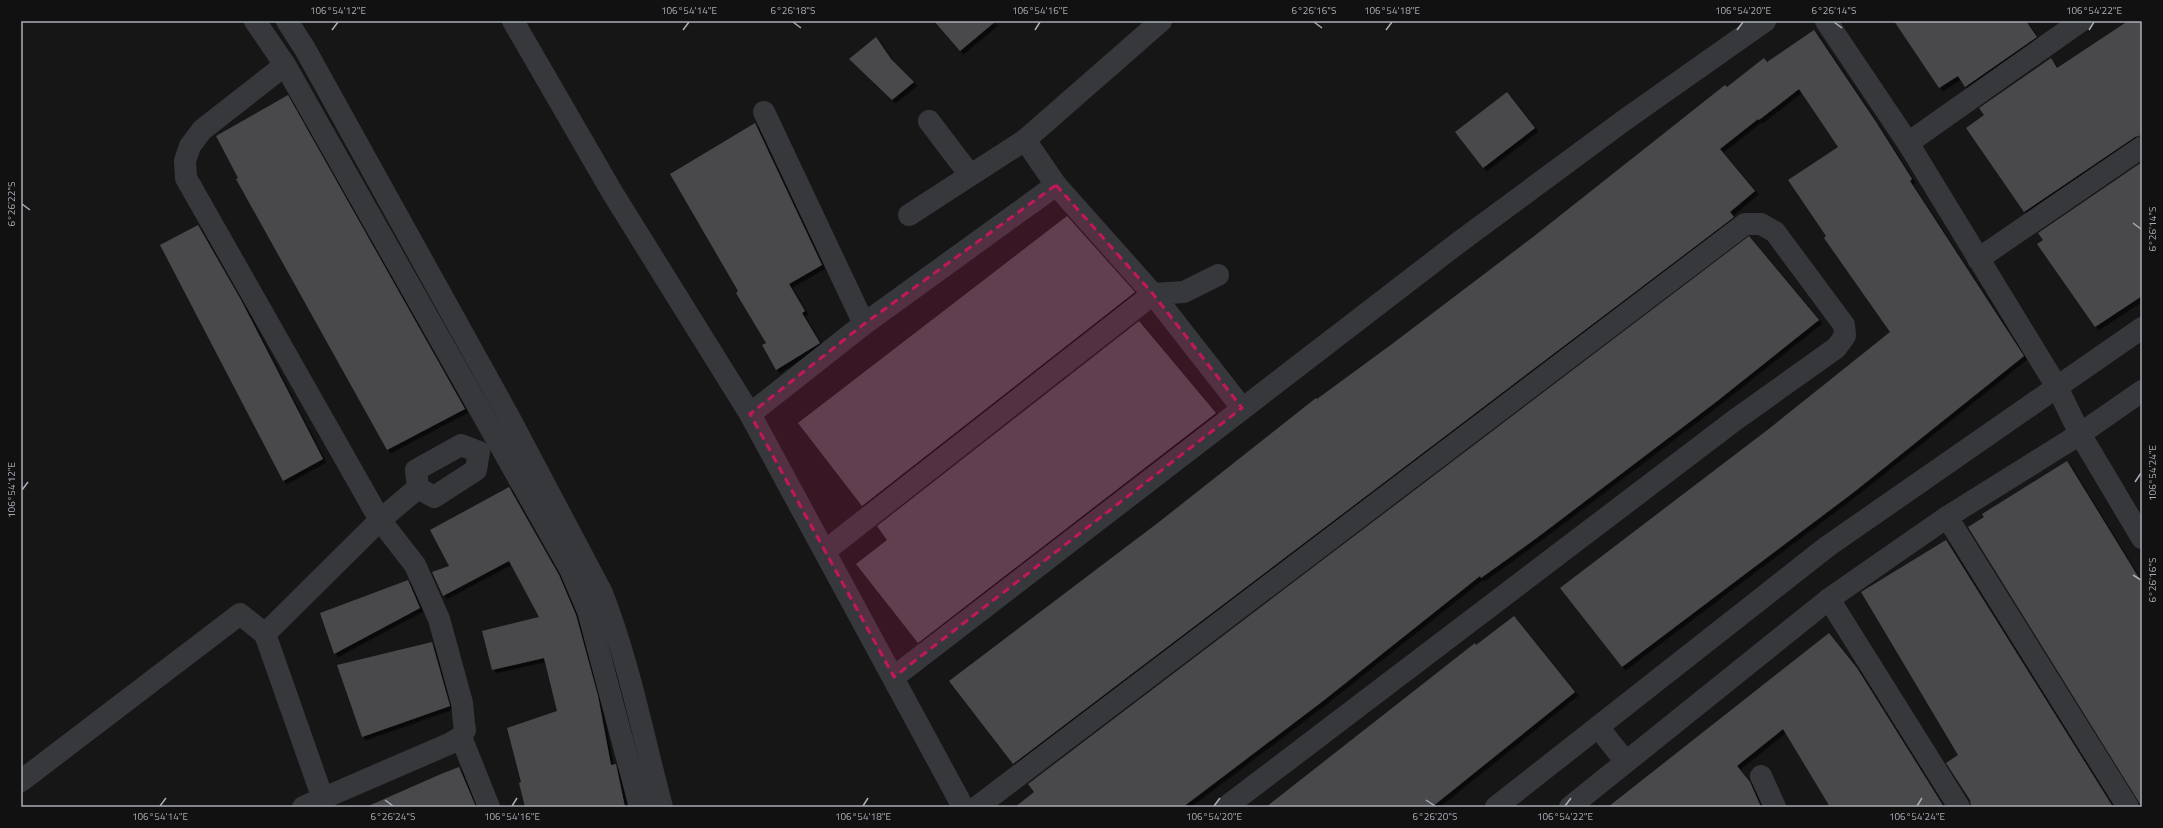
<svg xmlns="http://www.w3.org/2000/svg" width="2163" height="828" font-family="'Titillium Web',sans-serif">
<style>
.building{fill:#48494c;filter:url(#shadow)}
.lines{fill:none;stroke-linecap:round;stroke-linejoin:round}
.minor{stroke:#37383c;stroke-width:22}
.marked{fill:#c2185b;fill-opacity:0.2;stroke:#c2185b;stroke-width:3;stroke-dasharray:8 5;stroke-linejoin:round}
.ticks{fill:none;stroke:#a9adb5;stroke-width:1.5}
.neatline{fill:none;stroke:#a9adb5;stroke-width:1.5}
.ticks-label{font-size:10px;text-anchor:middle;fill:#a9adb5}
</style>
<defs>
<filter id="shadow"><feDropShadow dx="3.5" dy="3.5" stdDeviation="0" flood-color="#0009"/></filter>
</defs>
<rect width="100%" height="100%" fill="#161617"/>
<g class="building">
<polygon points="934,21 996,21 960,51"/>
<polygon points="1894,21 2026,21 2037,37 1965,87 1958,76 1939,88"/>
<polygon points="2128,21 2142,21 2142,135 2135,137 2024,212 1966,128 1984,115 1979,108 2051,58 2057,68"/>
<polygon points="1814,30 1876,122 1912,179 1910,181 2024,356 1854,492 1622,667 1560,588 1770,428 1890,332 1824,238 1826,236 1788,180 1838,147 1799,89 1759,120 1758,119 1720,149 1755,191 1730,212 1734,217 1013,764 949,681 1159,522 1316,398 1317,399 1392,344 1533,237 1725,85 1727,87 1764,58 1767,62"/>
<polygon points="876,37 891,59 914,82 892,100 849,59"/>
<polygon points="1507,92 1535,128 1483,168 1455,132"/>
<polygon points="288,95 465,409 387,450 236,179 238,178 216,136"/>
<polygon points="755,123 822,265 789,284 805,311 802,313 820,343 776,370 762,345 766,343 736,293 738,291 670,174"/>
<polygon points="2142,162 2142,296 2095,327 2037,244 2043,240 2038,233"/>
<polygon points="1067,216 1135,292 862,506 798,423"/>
<polygon points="198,225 241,300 323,459 283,481 160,245"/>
<polygon points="1749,236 1819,320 1716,402 1538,537 1481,578 1480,576 1323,701 1183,807 1015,807 1034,792 1028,784"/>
<polygon points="1139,321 1216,413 918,643 856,564 887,540 877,526"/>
<polygon points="2067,461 2142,583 2142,807 1968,527 1984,517 1982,514"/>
<polygon points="509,487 559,575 576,615 598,696 611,765 616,764 625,807 525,807 519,783 521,782 507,728 557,711 544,658 492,670 482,631 539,617 509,561 443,596 432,572 449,566 430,530"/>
<polygon points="1946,540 2113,807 1971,807 1970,800 1946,763 1958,755 1861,592"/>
<polygon points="408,580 420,608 334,654 320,613"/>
<polygon points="1514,616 1575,692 1432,807 1266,807 1475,643 1476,645"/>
<polygon points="1829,633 1857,668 1944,807 1830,807 1783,729 1737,766 1750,782 1761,807 1608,807"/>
<polygon points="432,642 450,706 362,737 337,665"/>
<polygon points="459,767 476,807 366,807 441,774"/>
</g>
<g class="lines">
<g class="minor">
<polyline points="255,21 285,65 570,569 588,611 640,807"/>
<path d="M287,21L305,49L509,417L602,593C629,662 643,736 662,807"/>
<polyline points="513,21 612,192 750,414 963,807"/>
<polyline points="1826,21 1908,143 2057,387 2080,434 2142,538"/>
<polyline points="285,65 202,130 190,146 185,161 186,178 380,520 415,565 439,619 462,703 464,723 465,730 461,737 451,743 303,807"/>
<polyline points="764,112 864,324"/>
<polyline points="929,121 970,175"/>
<polyline points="1025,140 1056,185 1153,294 1242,408"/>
<polyline points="1908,143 2081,21"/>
<polyline points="909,215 1025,140 1161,21"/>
<polyline points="1978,259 2142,147"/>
<polyline points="750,414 864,324 1056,185"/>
<polyline points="418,488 416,470 461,445 479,452"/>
<polyline points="418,488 434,497 476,470 479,452"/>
<polyline points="1947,517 2128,807"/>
<polyline points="825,551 1153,294 1184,292 1218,275"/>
<polyline points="1829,599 1959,807"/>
<polyline points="894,677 1458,243 1626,119 1765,21"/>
<polyline points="1598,727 1626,762"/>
<polyline points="461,737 489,807"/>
<polyline points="1761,776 1775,807"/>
<polyline points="21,781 240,614 265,634"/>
<polyline points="323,799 265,634 380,520 418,488"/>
<polyline points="977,807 1745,224 1761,224 1775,232 1844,325 1845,336 1836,348 1735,420 1226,807"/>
<polyline points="1496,807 1828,546 2142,328"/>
<polyline points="1570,807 1829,599 1947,517 2080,434 2142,391"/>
</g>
</g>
<path class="marked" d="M1056,185L1153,294L1242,408L894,677L750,414L864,324Z"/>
<path class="ticks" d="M793,22L801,28M1314,22L1322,28M1834,22L1842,28M332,30L338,22M683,30L689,22M1035,30L1040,22M1386,30L1392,22M1737,30L1743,22M2089,30L2094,22M22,204L30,210M2133,223L2141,229M2135,482L2141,473M22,490L28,482M2133,575L2141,580M385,800L393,806M1426,800L1435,806M160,806L166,798M512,806L517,798M863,806L868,798M1214,806L1220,798M1565,806L1571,798M1917,806L1922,798"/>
<rect width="2163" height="828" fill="none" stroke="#111112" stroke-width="44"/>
<rect x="22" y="22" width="2119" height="784" class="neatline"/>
<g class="ticks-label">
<text x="338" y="14">106°54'12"E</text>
<text x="689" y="14">106°54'14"E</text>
<text x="793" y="14">6°26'18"S</text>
<text x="1040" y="14">106°54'16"E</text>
<text x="1314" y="14">6°26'16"S</text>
<text x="1392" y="14">106°54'18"E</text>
<text x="1743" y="14">106°54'20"E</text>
<text x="1834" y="14">6°26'14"S</text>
<text x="2094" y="14">106°54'22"E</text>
<text transform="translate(11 204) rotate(-90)" y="4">6°26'22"S</text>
<text transform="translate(2152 229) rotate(-90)" y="4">6°26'14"S</text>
<text transform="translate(2152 473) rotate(-90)" y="4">106°54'24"E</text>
<text transform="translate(11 490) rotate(-90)" y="4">106°54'12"E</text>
<text transform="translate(2152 580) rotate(-90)" y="4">6°26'16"S</text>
<text x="160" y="820">106°54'14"E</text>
<text x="393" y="820">6°26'24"S</text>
<text x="512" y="820">106°54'16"E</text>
<text x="863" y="820">106°54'18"E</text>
<text x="1214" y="820">106°54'20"E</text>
<text x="1435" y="820">6°26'20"S</text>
<text x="1565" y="820">106°54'22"E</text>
<text x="1917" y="820">106°54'24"E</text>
</g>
</svg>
